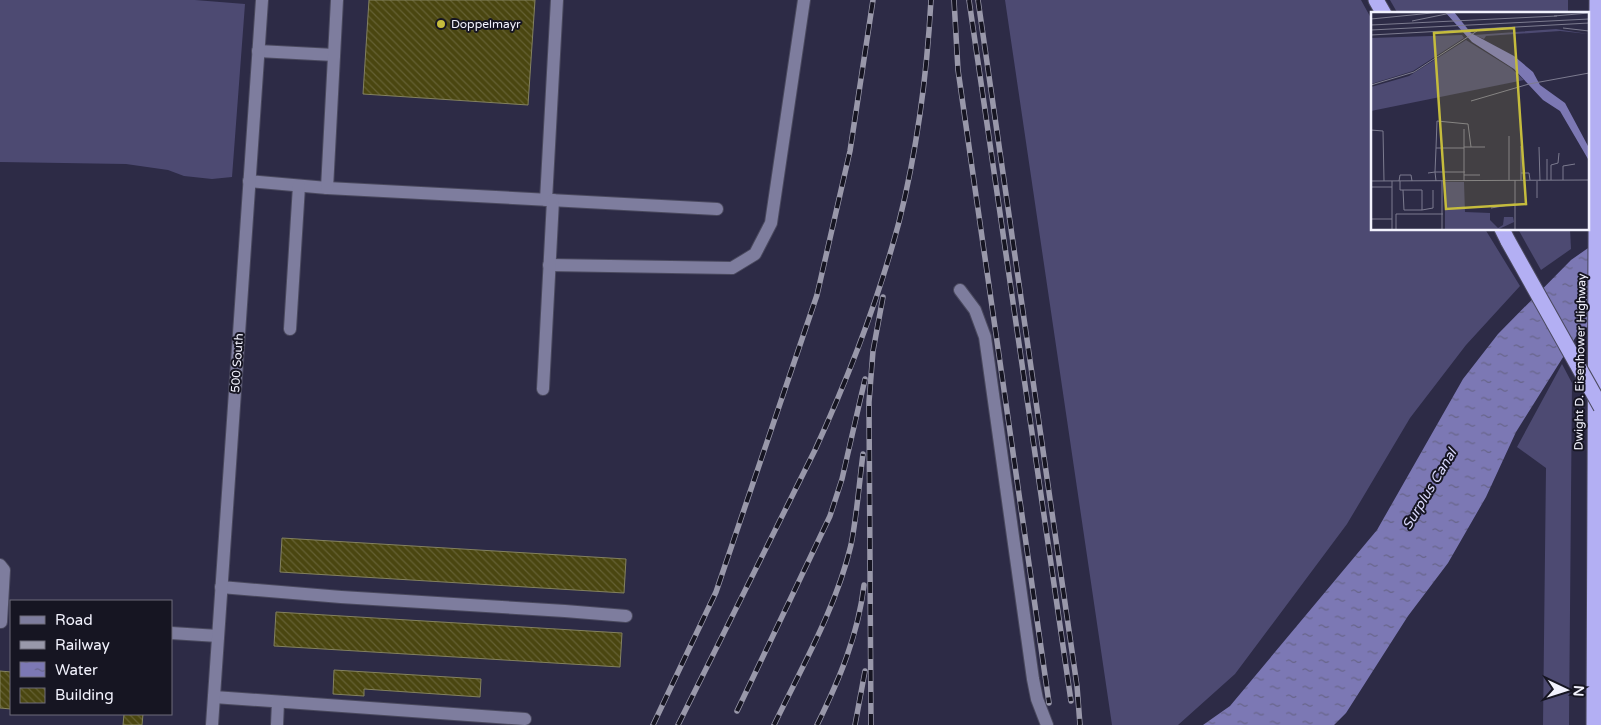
<svg xmlns="http://www.w3.org/2000/svg" width="1601" height="725" font-family="'Varela Round',sans-serif">
<style>
.grass{fill:#4d4a72}
.water{fill:url(#water-ripples)}
.building{fill:url(#building-back-hatch);stroke:#83815f}
.lines{fill:none;stroke-linecap:round;stroke-linejoin:round}
.minor-casing{stroke:#4a495e;stroke-width:14}
.highway-casing{stroke:#4a495e;stroke-width:17}
.minor{stroke:#7e7d9e;stroke-width:12}
.highway{stroke:#b3aff3;stroke-width:15}
.rail-casing{stroke:#9998aa;stroke-width:5.5}
.rail{stroke:#161522;stroke-width:4;stroke-dasharray:11;stroke-linecap:butt}
.highway-bridge-casing{stroke:#4a495e;stroke-width:17;stroke-linecap:butt}
.highway-bridge{stroke:#b3aff3;stroke-width:15}
.poi-dot{fill:#c5bc3d;stroke:#161522;stroke-width:2}
.labels{text-anchor:middle;stroke-width:4;stroke-linejoin:round;paint-order:stroke}
.poi-label{font-size:12px;fill:#f2f2fd;stroke:#161522;text-anchor:start}
.street-label{font-size:12px;fill:#f2f2fd;stroke:#161522}
.water-label{font-size:14px;font-style:italic;fill:#d8d7fa;stroke:#161522}
.inset-road{fill:none;stroke:#7c7b8f;stroke-width:1}
.view{fill:#c5bc3d;fill-opacity:0.15;stroke:#c5bc3d;stroke-width:2.5}
.inset-edge{fill:none;stroke:#f2f2fd;stroke-width:2.5}
</style>
<defs>
<pattern id="water-ripples" width="26" height="14" patternUnits="userSpaceOnUse" patternTransform="scale(1.25)"><rect width="26" height="14" fill="#7c78b4"/><path d="M2 4q2-2 4 0t4 0M15 11q2-2 4 0t4 0" fill="none" stroke="#68658a"/></pattern>
<pattern id="building-back-hatch" width="6" height="6" patternUnits="userSpaceOnUse" patternTransform="scale(1.25)"><rect width="6" height="6" fill="#4a4610"/><path d="M-1 5l2 2M0 0l6 6M5-1l2 2" fill="none" stroke="#656134"/></pattern>
</defs>
<rect width="100%" height="100%" fill="#2d2b46"/>
<g class="grass">
<polygon points="0,0 195,0 245,4 232,177 212,179 184,176 168,170 126,164 0,162"/>
<polygon points="1005,0 1361,0 1372,20 1372,229 1485,229 1520,286 1466,345 1410,418 1347,524 1235,674 1178,725 1112,725"/>
<polygon points="1390,0 1568,0 1568,14 1398,14"/>
<polygon points="1518,229 1570,229 1571,249 1541,270"/>
<polygon points="1562,364 1572,383 1569,725 1543,725 1546,468 1517,447"/>
</g>
<polygon class="water" points="1601,239 1601,316 1577,335 1516,432 1486,497 1448,563 1408,616 1346,713 1334,725 1203,725 1230,706 1377,530 1463,379 1498,334 1571,260"/>
<g class="building">
<polygon points="369,0 535,0 528,105 363,94"/>
<polygon points="282,538 626,559 624,593 280,572"/>
<polygon points="276,612 622,633 620,667 274,646"/>
<polygon points="334,670 481,679 480,697 364,689 364,696 333,694"/>
<polygon points="0,671 11,672 11,709 0,708"/>
<polygon points="124,714 143,714 142,725 123,725"/>
</g>
<g class="lines">
<defs>
<g id="minor">
<polyline points="258,51 334,55"/>
<polyline points="249,181 327,188 717,209"/>
<polyline points="327,188 337,0"/>
<polyline points="546,200 557,0"/>
<polyline points="549,265 732,268 755,254 771,223 804,0"/>
<polyline points="960,290 975,310 985,337 1033,679 1037,699 1047,725"/>
<polyline points="290,329 299,186"/>
<polyline points="543,389 553,200"/>
<polyline points="0,565 4,570 1,622"/>
<polyline points="221,587 341,597 565,611 626,616"/>
<polyline points="171,633 218,636"/>
<polyline points="214,697 525,719"/>
<polyline points="212,725 262,0"/>
<polyline points="277,725 278,702"/>
</g>
<g id="highway">
<polyline points="1376,0 1384,14"/>
<polyline points="1502,229 1508,241"/>
<path d="M1594,725C1594,483 1597,242 1597,0"/>
</g>
</defs>
<use href="#minor" class="minor-casing"/>
<use href="#highway" class="highway-casing"/>
<use href="#minor" class="minor"/>
<use href="#highway" class="highway"/>
<defs>
<g id="rail">
<polyline points="954,0 958,70 1049,703"/>
<polyline points="969,0 1071,701"/>
<polyline points="978,0 1077,686 1080,725"/>
<polyline points="737,711 830,516 842,479 865,379"/>
<polyline points="653,725 716,592 817,295 850,151 873,0"/>
<path d="M678,725L815,450C849,376 878,301 899,222C917,150 927,74 931,0"/>
<path d="M774,725C802,667 836,608 851,545C857,515 859,484 863,454"/>
<path d="M817,725C839,680 858,636 864,585"/>
<polyline points="855,725 865,671"/>
<polyline points="871,725 869,402 873,351 883,297"/>
</g>
</defs>
<use href="#rail" class="rail-casing"/>
<use href="#rail" class="rail"/>
<defs>
<polyline id="highway-bridge" points="1508,241 1601,407"/>
</defs>
<use href="#highway-bridge" class="highway-bridge-casing"/>
<use href="#highway-bridge" class="highway-bridge"/>
</g>
<circle class="poi-dot" cx="441" cy="24" r="5"/>
<g class="labels">
<g class="poi-label">
<text x="451" y="28">Doppelmayr</text>
</g>
<g class="street-label">
<text transform="translate(1580 362) rotate(-89)" y="4">Dwight D. Eisenhower Highway</text>
<text transform="translate(237 363) rotate(-86)" y="4">500 South</text>
</g>
<g class="water-label">
<text transform="translate(1429 489) rotate(-59)" y="5">Surplus Canal</text>
</g>
</g>
<g transform="translate(1371 12)">
<rect width="218" height="218" fill="#2d2b46"/>
<path d="M185,17L217,22L189,19L115,24L113,27L103,23ZM91,23L93,26L42,59L0,72V26ZM95,28L140,56L153,68L0,99V75L38,64ZM74,170H93L94,200L119,201V208L127,216L132,213L133,205H142L143,210L128,217H74Z" fill="#4d4a72"/>
<path d="M74,0H83L100,21L143,44L162,60L169,73L194,91L217,134V147L189,99L172,88L143,57L101,30Z" fill="#7c78b4"/>
<path class="inset-road" d="M183,4L218,1M0,7L71,0M41,9L85,0M0,13L186,4M192,16L218,19M0,18L218,7M0,23L218,11M0,73L43,60L106,19M100,89L158,72L218,61M93,117V169M0,118L12,119L13,169M150,134V168M93,135H114M168,135L169,169M65,136L66,109L97,112L100,135M176,147V168M57,161L64,160L65,136H93M150,161H158L159,168M93,163H109M138,168V124M144,168V217M180,168V153L187,151L188,141M192,168V154L204,152M0,169L218,168M21,169V207M28,169L29,163H40L41,169M29,169V178H51V198H33L32,178M65,169L64,160H94M71,169V217M0,175H21M166,186V169M120,196L144,192M51,198L62,196V178M0,207H21V217M25,217V202H72"/>
<path class="view" d="M143,16L155,192L75,197L63,21Z"/>
<rect width="218" height="218" class="inset-edge"/>
</g>
<rect x="10" y="600" width="162" height="115" fill="#161522" stroke="#6e6d7a"/>
<rect x="20" y="616" width="25" height="8" fill="#7e7d9e" stroke="#6e6d7a"/>
<text x="55" y="625" font-size="15" fill="#f2f2fd">Road</text>
<rect x="20" y="641" width="25" height="8" fill="#9998aa" stroke="#6e6d7a"/>
<text x="55" y="650" font-size="15" fill="#f2f2fd">Railway</text>
<rect x="20" y="662" width="25" height="15" fill="url(#water-ripples)" stroke="#6e6d7a"/>
<text x="55" y="675" font-size="15" fill="#f2f2fd">Water</text>
<rect x="20" y="688" width="25" height="15" fill="url(#building-back-hatch)" stroke="#6e6d7a"/>
<text x="55" y="700" font-size="15" fill="#f2f2fd">Building</text>
<g transform="translate(1566 690) rotate(94)" stroke="#161522" stroke-width="4" paint-order="stroke">
<path d="M0-4L9 19L0 12L-9 19Z" fill="#f2f2fd"/>
<text y="-8" font-size="14" font-weight="bold" text-anchor="middle" fill="#f2f2fd">N</text>
</g>
</svg>
